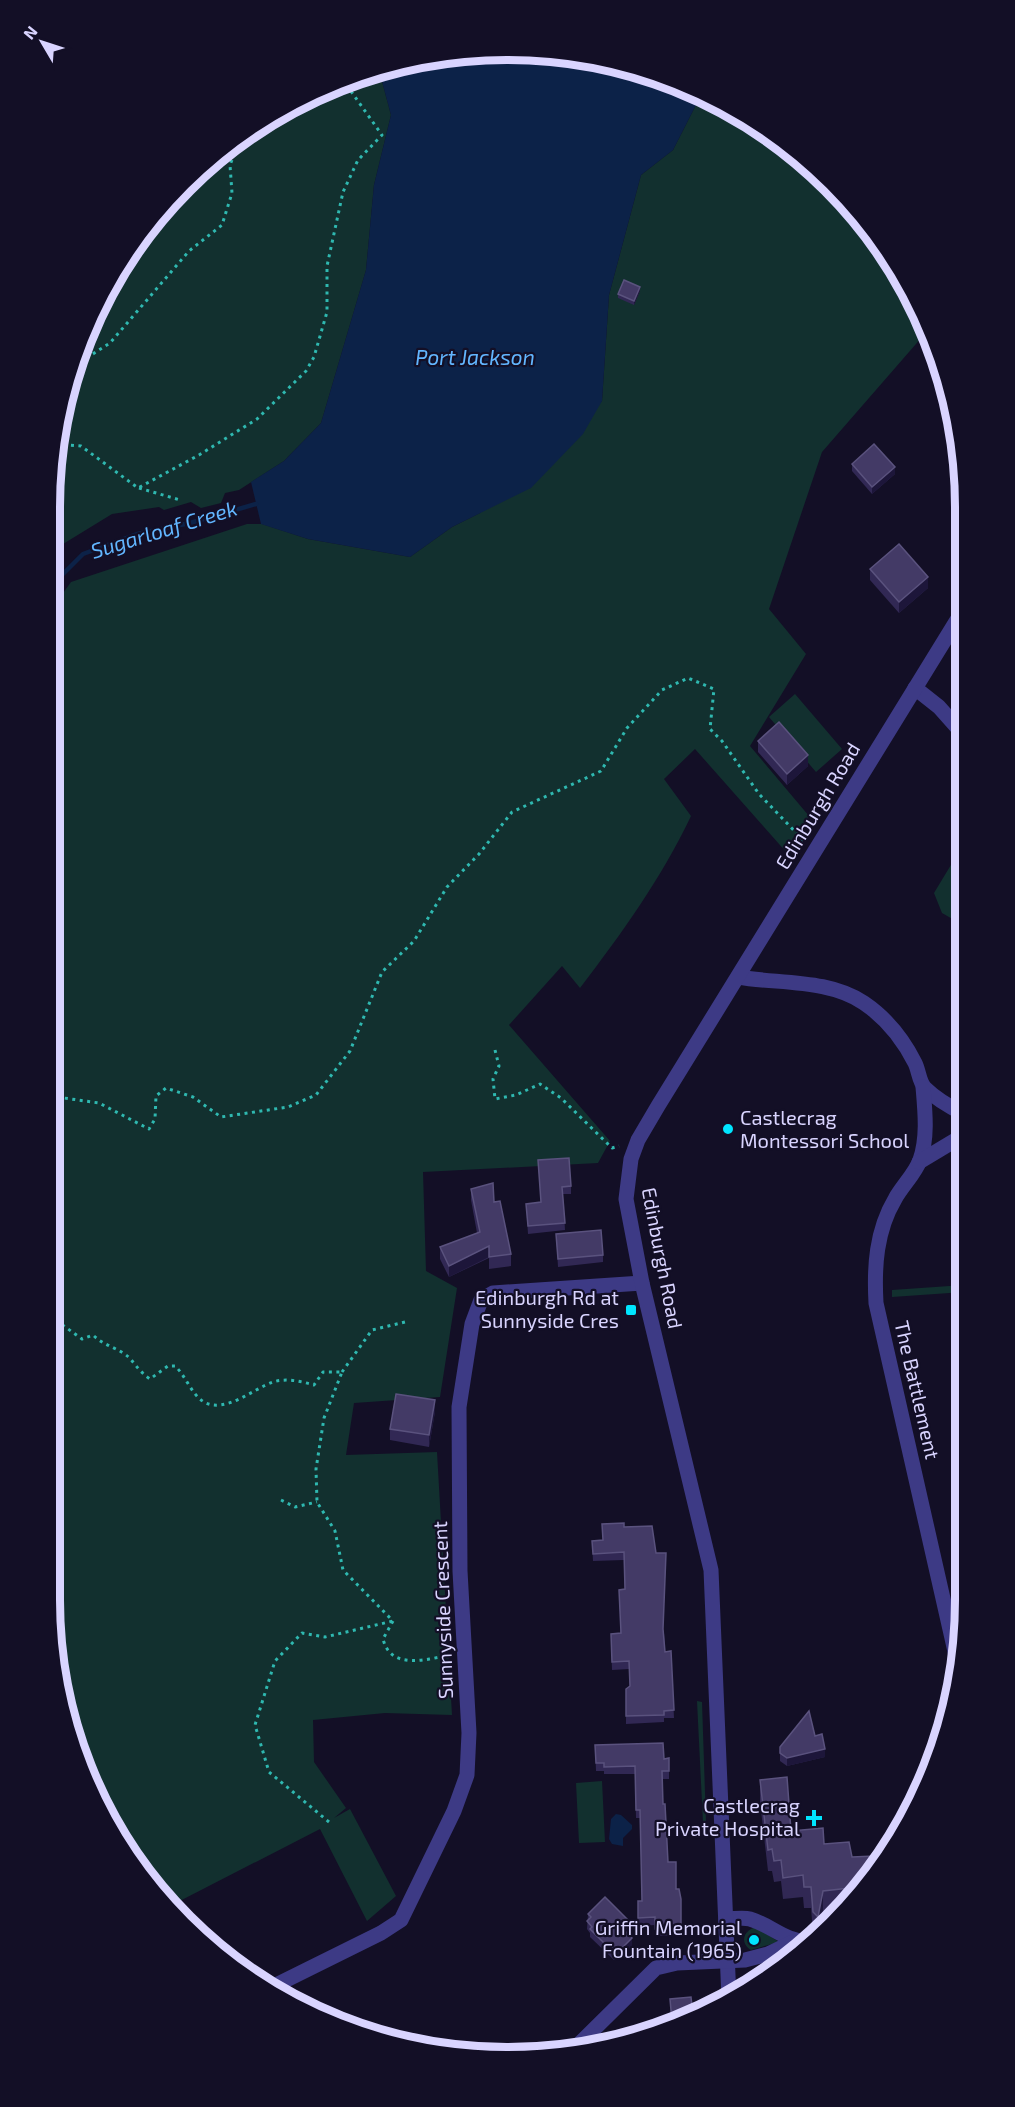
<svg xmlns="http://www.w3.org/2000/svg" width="1015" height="2107" font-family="'Exo 2',sans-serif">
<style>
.green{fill:#12302f}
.water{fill:#0c2248}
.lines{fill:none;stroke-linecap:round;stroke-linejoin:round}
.stream{stroke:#0c2248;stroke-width:4.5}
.path{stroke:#2fb8b0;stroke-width:3;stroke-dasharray:3 4.5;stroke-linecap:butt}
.minor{stroke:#3d3a85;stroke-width:15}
.wall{fill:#312854}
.shaded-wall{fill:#1d163a}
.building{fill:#433a66;stroke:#5a527e;stroke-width:1.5}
.poi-dot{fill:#00e5ff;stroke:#130f26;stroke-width:2}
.labels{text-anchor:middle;stroke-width:4.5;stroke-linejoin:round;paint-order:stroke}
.street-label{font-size:20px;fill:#d9d4ff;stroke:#130f26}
.poi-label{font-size:20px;fill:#d9d4ff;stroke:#130f26;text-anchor:end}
.water-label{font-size:21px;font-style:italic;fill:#62b6ff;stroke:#130f26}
.rim{fill:none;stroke:#d9d4ff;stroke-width:8}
</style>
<rect width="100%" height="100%" fill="#130f26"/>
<g class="green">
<path d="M379,70L391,115L374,185L366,270L321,423L284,461L239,490L225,493L221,503L201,508L191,502L164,510L159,507L112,514L50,552C50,512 50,454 59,416C96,264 188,149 331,85C346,78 364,75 379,70Z"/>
<path d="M701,95L787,144L871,229L929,329L822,452L769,609L806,654L750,746L809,816L787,853L695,749L664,779L691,816C661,879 622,933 580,988L562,966L509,1025L610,1141L598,1163L423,1172L426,1271L457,1288L440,1397L354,1403L346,1455L437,1452L452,1715L385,1713L313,1720L314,1762L346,1808L334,1818L350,1809L396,1896L367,1921L320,1829L170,1906L144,1879L74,1747L50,1599V611L71,582L247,524H262L308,539L410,557L452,527L480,513L602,401L609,295L641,175L673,150Z"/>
<polygon points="795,694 842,749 816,772 769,717"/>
<polygon points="963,845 963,925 942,913 934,893"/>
<polygon points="964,1285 964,1292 892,1297 892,1290"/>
<polygon points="697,1701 702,1702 706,1823 703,1823"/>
<polygon points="602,1781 605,1842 579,1843 576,1783"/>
<path d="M753,1928H757L779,1942L751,1950C741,1944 742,1933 753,1928Z"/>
</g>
<g class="water">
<path d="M508,50C573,56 643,61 701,95L673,150L641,175L609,295L602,401L583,434L531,488L452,527L410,557L308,539L261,524L251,482L284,461L321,423L366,270L374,185L391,115L379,70L418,58Z"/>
<polygon points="616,1814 621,1815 632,1825 632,1829 623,1838 623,1846 612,1844 609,1839 611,1819"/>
</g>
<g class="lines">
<g class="stream">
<polyline points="50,587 83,554 137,534 190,523 256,504"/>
<polyline points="58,1651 64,1674 63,1679"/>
</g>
<g class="path">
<polyline points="74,366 110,343 189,251 222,225 232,193 230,165 241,137"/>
<polyline points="56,444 81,446 138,488 199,455 257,419 306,371 314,357 327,312 327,266 343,192 358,160 382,135 348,87 340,82"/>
<polyline points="139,488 180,500"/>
<polyline points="495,1050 499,1066 493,1079 495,1099 516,1095 540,1084 561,1098 612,1148 619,1146"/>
<polyline points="50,1096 99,1103 149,1129 155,1119 156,1096 166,1088 193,1097 221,1117 288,1107 316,1095 350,1051 382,972 414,941 447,887 479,854 512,812 601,771 627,728 662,690 688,678 714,689 710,729 722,741 759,794 805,842"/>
<path d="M50,1316L82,1339L93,1335C103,1345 115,1347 126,1355C133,1360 138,1371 150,1379L168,1366H175C186,1376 191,1394 204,1402C225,1414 253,1389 273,1382C286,1378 300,1381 314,1385L323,1372H342L324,1418L316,1469L317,1502L335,1531L343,1570L393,1621"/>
<polyline points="342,1372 372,1330 405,1322"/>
<polyline points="50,1400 58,1425 57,1548"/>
<polyline points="281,1500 295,1507 317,1502"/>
<polyline points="957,1598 965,1596"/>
<path d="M393,1621L383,1639C391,1671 427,1659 451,1655"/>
<polyline points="329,1822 269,1772 255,1725 275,1661 302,1633 325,1637 393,1621"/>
</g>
<g class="minor">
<polyline points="915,688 939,707 963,734"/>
<path d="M738,977C779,984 829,979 864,1003C886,1018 903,1039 915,1063C919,1071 919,1082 925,1088C936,1099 950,1107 964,1114"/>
<path d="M923,1087C925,1111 928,1137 920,1160C915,1174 902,1186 895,1199C876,1231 874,1267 876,1303L959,1669"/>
<polyline points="919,1162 964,1135"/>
<path d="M726,1919C734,1919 743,1917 750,1919C773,1926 784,1941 809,1942"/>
<polyline points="268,1989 381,1933 401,1920 454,1811 467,1775 469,1733 460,1571 459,1407 472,1324 481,1300 493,1293 642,1283"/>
<polyline points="729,1999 711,1570 642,1283 626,1199 631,1159 638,1140 658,1106 962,612"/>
<polyline points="570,2053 656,1968 677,1963 745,1960 768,1954 793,1942"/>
</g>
</g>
<g class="wall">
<polygon points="723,108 742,119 738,124 723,112"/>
<polygon points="640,291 634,305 618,298 618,294"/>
<polygon points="852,464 895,474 872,494 852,471"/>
<polygon points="870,569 928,588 899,613 870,580"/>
<polygon points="758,741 808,766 787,785 758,752"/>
<polygon points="538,1160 571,1186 571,1194 563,1194 565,1230 528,1234 526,1204 541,1203"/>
<polygon points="471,1189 494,1202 511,1254 511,1266 489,1269 489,1258 449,1277 440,1259 440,1247 477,1233 471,1200"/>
<polygon points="556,1234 603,1255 603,1262 558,1267"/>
<polygon points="435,1412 429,1447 390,1440 390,1429"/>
<polygon points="624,1527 664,1632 665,1652 671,1651 674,1718 664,1718 664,1722 626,1724 626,1689 630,1686 629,1669 612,1670 611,1641 620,1633 625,1589 624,1560 593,1561 592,1541 603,1540"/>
<polygon points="815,1736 825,1757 787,1766 780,1761 780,1753"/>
<polygon points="595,1745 664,1759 669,1758 669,1779 662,1779 663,1804 668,1862 676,1889 681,1899 681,1935 655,1936 655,1925 638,1926 638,1901 642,1901 640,1818 636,1818 635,1774 604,1774 604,1771 596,1771"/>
<polygon points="760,1780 791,1831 824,1844 852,1857 876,1863 852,1902 842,1911 823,1912 819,1932 815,1936 813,1933 811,1908 804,1908 803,1897 783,1899 781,1881 774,1882 772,1871 768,1871 760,1802"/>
<polygon points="588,1914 631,1930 627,1934 632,1946 620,1957 619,1955 614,1960 590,1937 590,1933 587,1929"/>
</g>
<g class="shaded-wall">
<polygon points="738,116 742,119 738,124"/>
<polygon points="640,287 640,291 634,305 634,301"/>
<polygon points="895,467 895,474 872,494 872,487"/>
<polygon points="928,577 928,588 899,613 899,602"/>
<polygon points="808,755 808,766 787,785 787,774"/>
<polygon points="489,1246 489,1257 449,1277 449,1266"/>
<polygon points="435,1400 435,1412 429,1447 429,1435"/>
<polygon points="825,1749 825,1757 787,1766 787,1758"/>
<polygon points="823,1891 823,1912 819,1932 818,1933 818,1917"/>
<polygon points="631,1923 631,1930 624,1938 624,1930"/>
<polygon points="632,1938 632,1946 620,1957 620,1950"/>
<polygon points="619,1948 619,1955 614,1960 614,1953"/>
</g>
<g class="building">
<polygon points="624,280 640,287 634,301 618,294"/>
<polygon points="874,444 895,467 872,487 852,464"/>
<polygon points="899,544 928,577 899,602 870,569"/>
<polygon points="779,722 808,755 787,774 758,741"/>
<polygon points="569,1158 571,1186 562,1187 565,1223 528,1226 526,1204 541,1202 538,1160"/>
<polygon points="493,1183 494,1202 500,1201 511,1254 489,1257 489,1246 449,1266 440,1247 480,1232 471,1189"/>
<polygon points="601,1230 603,1255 558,1259 556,1234"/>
<polygon points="396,1394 435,1400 429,1435 390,1429"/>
<polygon points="624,1523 624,1527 652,1526 656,1553 666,1553 663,1629 665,1652 671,1651 674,1710 664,1711 664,1715 626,1716 626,1689 630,1686 629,1661 612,1662 611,1634 621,1633 619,1590 625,1589 624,1552 593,1554 592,1541 603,1540 602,1524"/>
<polygon points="809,1711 815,1736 822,1734 825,1749 787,1758 780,1753 780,1747"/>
<polygon points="663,1743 664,1759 669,1758 669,1771 662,1771 663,1804 665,1804 668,1862 676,1862 676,1889 679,1889 681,1899 681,1928 655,1929 655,1917 638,1918 638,1901 642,1901 640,1810 636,1810 635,1766 604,1767 604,1763 596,1763 595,1745"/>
<polygon points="787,1777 791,1831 823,1828 824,1844 849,1842 852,1857 874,1856 876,1863 860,1889 859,1887 823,1891 818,1917 813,1912 811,1887 804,1887 803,1875 783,1878 781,1860 774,1861 772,1849 768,1850 760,1780"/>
<polygon points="605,1897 631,1923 624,1930 632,1938 620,1950 619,1948 614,1953 590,1929 592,1927 587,1921 591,1917 588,1914"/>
<polygon points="691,1997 693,2015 672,2022 670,1999"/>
</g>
<g class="poi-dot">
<circle cx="728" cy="1129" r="6"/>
<rect x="625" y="1304" width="12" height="12" rx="3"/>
<path d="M811 1809h6v6h6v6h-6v6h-6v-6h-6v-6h6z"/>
<circle cx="754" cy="1940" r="6"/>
</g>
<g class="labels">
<g class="street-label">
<text transform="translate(818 806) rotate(-59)" y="7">Edinburgh Road</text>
<text transform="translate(662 1258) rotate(79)" y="7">Edinburgh Road</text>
<text transform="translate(917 1390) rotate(77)" y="7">The Battlement</text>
<text transform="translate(443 1610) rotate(-92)" y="7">Sunnyside Crescent</text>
</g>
<g class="poi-label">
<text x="740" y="1125" text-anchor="start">Castlecrag<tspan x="740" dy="23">Montessori School</tspan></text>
<text x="619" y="1305">Edinburgh Rd at<tspan x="619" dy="23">Sunnyside Cres</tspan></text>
<text x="800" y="1813">Castlecrag<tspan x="800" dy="23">Private Hospital</tspan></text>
<text x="742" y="1935">Griffin Memorial<tspan x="742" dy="23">Fountain (1965)</tspan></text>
</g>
<g class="water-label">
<text x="475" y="365">Port Jackson</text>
<text transform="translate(164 530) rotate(-17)" y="7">Sugarloaf Creek</text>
</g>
</g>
<path d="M0 0H1015V2107H0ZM507 60H508A447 447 0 0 1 955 507V1600A447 447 0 0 1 508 2047H507A447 447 0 0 1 60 1600V507A447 447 0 0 1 507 60Z" fill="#130f26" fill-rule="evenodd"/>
<path class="rim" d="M507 60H508A447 447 0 0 1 955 507V1600A447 447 0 0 1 508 2047H507A447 447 0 0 1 60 1600V507A447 447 0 0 1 507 60Z"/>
<g transform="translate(42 42) rotate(309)" stroke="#130f26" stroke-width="4.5" paint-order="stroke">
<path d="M0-4.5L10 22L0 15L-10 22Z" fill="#d9d4ff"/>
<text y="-9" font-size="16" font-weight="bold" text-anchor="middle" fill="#d9d4ff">N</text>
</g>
</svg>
